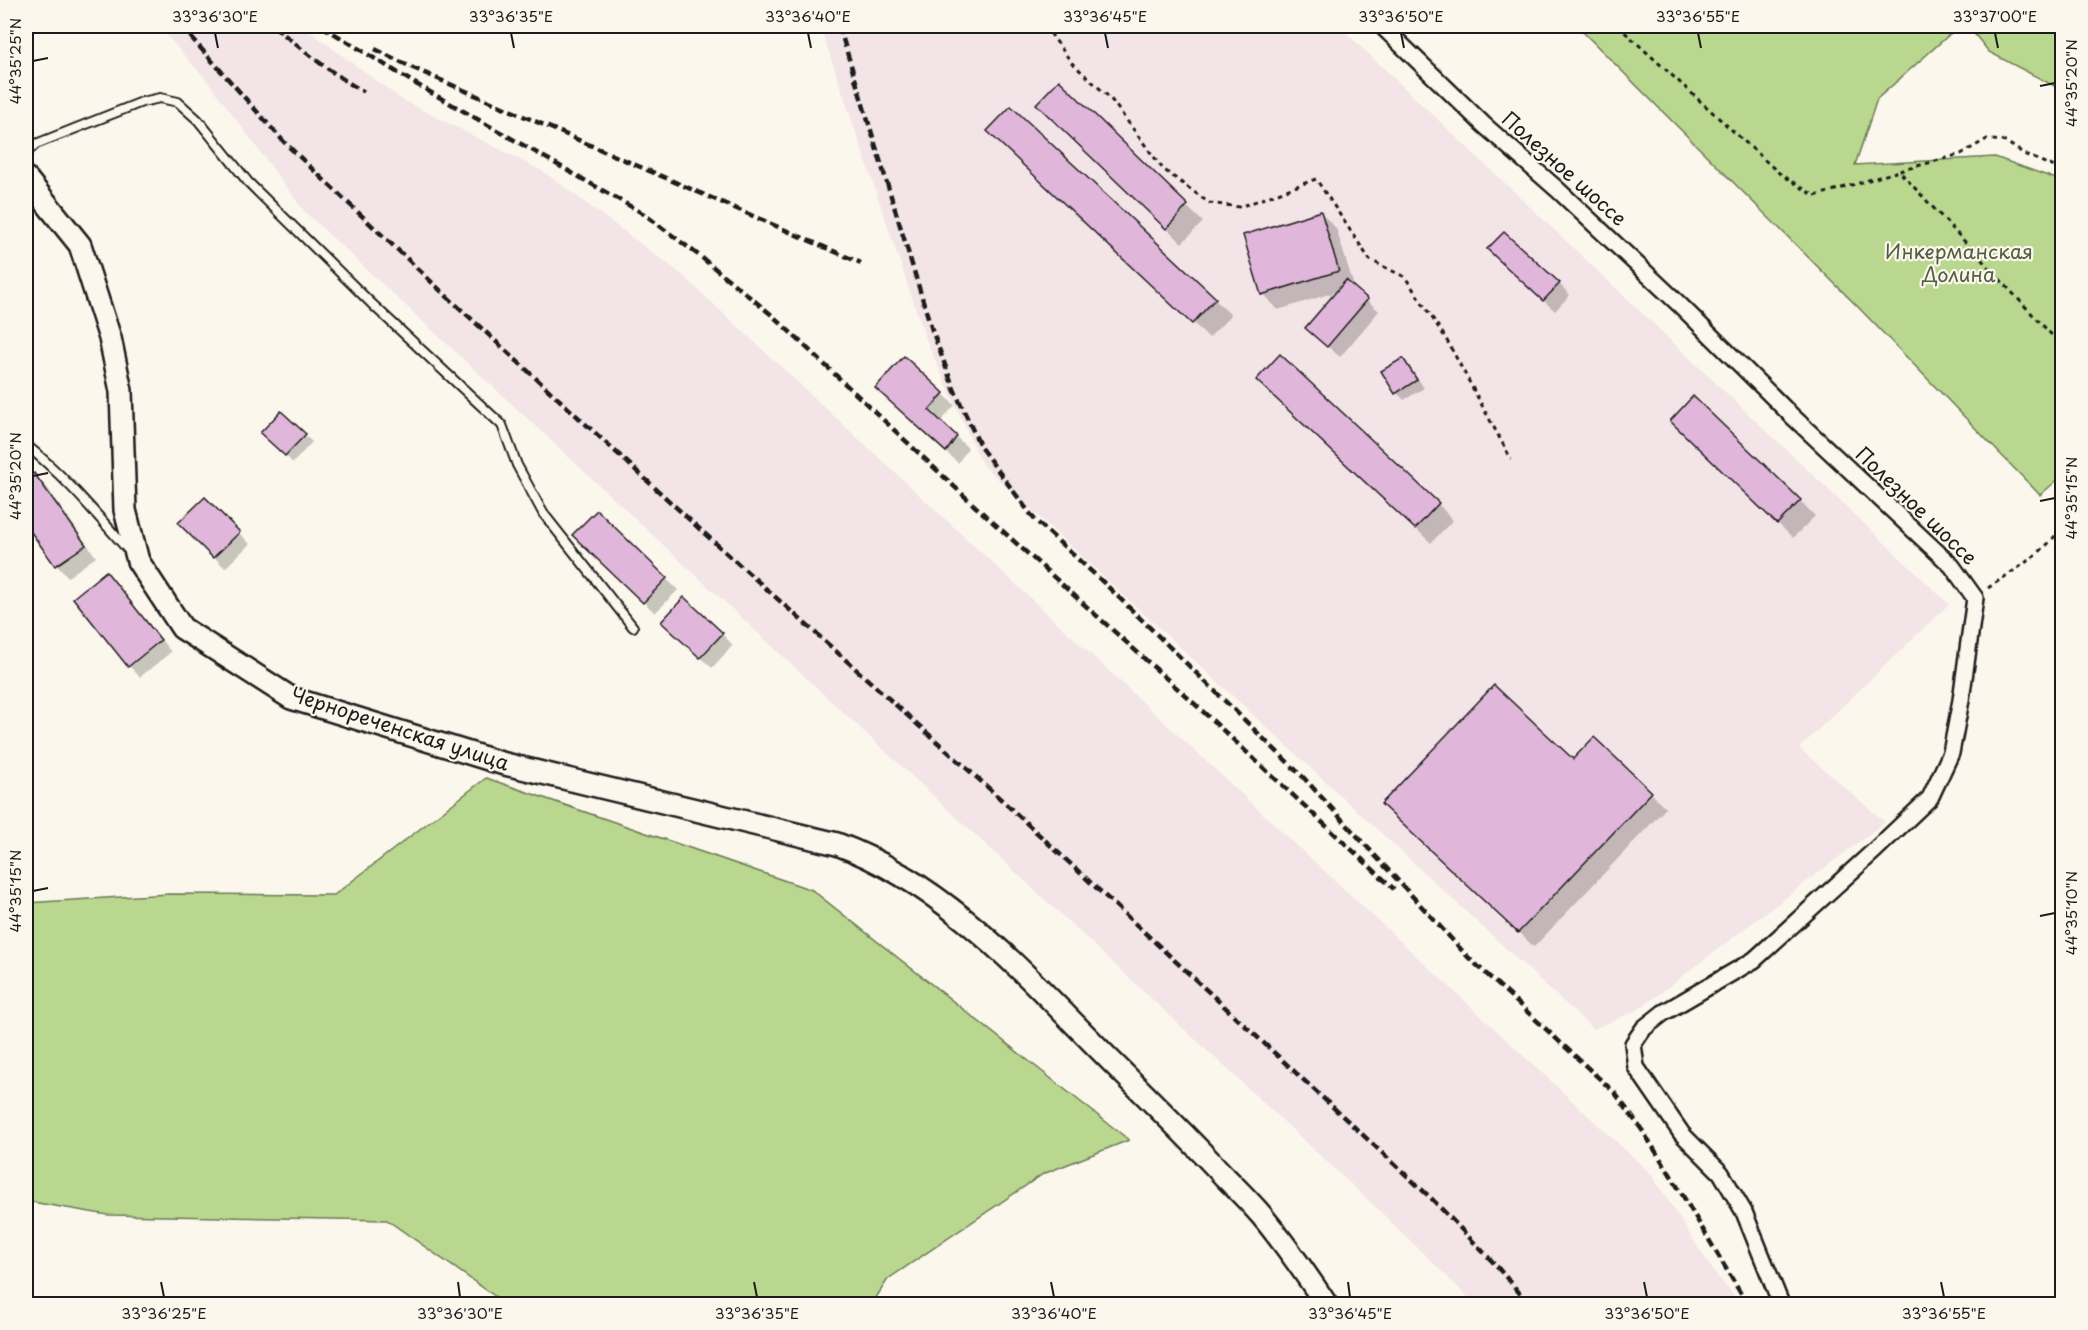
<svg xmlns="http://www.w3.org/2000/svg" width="2088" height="1330" font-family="'Playpen Sans',sans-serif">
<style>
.built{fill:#f3e4e7}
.green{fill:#bad78f;stroke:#6b7a56;stroke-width:1.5}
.shadow{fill:#0003}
.building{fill:#e1b6db;stroke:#1c1c1c;stroke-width:1.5}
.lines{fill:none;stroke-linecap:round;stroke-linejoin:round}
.lane-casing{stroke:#1c1c1c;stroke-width:12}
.street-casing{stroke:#1c1c1c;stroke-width:20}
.secondary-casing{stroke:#1c1c1c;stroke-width:26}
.path{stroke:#1c1c1c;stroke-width:3;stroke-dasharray:4.5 4.5;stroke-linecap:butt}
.lane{stroke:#fbf7ec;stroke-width:8}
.street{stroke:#fbf7ec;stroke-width:15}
.secondary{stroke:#fbf7ec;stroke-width:21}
.rail{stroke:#1c1c1c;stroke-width:4.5;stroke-dasharray:9 4.5;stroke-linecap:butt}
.ticks{fill:none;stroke:#1c1c1c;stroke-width:2}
.labels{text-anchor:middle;stroke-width:4.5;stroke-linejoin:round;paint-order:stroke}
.street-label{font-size:20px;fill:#1c1c1c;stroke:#fbf7ec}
.park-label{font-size:20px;fill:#535d44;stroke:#fbf7ec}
.neatline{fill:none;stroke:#1c1c1c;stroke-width:2}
.ticks-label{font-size:15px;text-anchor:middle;fill:#1c1c1c}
</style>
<rect width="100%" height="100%" fill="#fbf7ec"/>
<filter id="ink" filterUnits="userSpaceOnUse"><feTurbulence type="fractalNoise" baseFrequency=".0167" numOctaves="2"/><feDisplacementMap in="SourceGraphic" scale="12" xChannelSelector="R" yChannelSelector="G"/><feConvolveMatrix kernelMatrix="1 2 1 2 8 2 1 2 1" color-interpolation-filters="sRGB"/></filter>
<g filter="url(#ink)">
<g class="built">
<polygon points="158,26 302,26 401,99 544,172 681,274 1651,1174 1714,1272 1741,1304 1475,1304 1381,1212 304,211 210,84"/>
<polygon points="820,26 1339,26 1949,604 1799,748 1885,822 1638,1010 1593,1029 982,464 927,342"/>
</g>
<g class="green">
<polygon points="1577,26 1959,26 1877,99 1855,165 1995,157 2062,181 2062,476 2040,495 1859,308"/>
<polygon points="1968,26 2062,26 2062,90 1989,52"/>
<polygon points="486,778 812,890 1129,1140 1043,1174 888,1279 872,1304 506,1304 387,1220 108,1215 26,1201 26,903 169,894 334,895"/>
</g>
<g class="shadow">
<polygon points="1059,83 1203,222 1182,243 1053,119"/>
<polygon points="1011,108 1231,315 1209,338 1005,146"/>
<polygon points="1321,213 1336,228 1354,286 1352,287 1379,311 1340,357 1319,339 1339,291 1278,310 1263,294"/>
<polygon points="1500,261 1559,284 1570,295 1555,311"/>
<polygon points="904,358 955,405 940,422 968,448 958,463 888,400"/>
<polygon points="1403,360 1410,367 1424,388 1404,400 1397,393"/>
<polygon points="1273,395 1438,504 1453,520 1431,543"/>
<polygon points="282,413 312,442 293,463 262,433"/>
<polygon points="1687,436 1800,501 1815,516 1793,538"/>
<polygon points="34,475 46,486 96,557 68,577 56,565 26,522 26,481"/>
<polygon points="205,499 250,544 225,568 180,523"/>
<polygon points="597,512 678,590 655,613 574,535"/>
<polygon points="106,573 117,585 171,652 140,677 129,666"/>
<polygon points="674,633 722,634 733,645 712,668"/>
<polygon points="1573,761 1651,793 1666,808 1534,947 1399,819"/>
</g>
<g class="building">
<polygon points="1059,80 1188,205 1166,229 1036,104"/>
<polygon points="1011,106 1216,298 1192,324 987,131"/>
<polygon points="1321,211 1339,271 1261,295 1243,235"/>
<polygon points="1504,232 1560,283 1543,301 1487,249"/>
<polygon points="1346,280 1368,299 1327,347 1305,328"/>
<polygon points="1280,354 1439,503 1415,529 1256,380"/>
<polygon points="904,356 944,393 929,410 957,436 946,452 875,388"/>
<polygon points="1403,358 1417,380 1395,394 1381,371"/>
<polygon points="1693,396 1801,500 1777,524 1670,421"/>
<polygon points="281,411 306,434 285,456 260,433"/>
<polygon points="34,473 86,545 55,566 26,525 26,479"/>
<polygon points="205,497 240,532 213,558 178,523"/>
<polygon points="597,510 667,578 643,603 572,535"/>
<polygon points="106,571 161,640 128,667 73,598"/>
<polygon points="684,597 723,633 700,658 661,622"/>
<polygon points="1494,685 1573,759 1594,737 1652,792 1518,933 1381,804"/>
</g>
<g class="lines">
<defs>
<g id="lane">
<polyline points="26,153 36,144 142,102 160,98 178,102 198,120 248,182 372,304 502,425 517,465 543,513 633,627"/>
<path d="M26,445C64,475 96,514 129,551"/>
</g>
<polyline id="street" points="1382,26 1484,125 1558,190 1680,305 1792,416 1952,566 1975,598 1961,700 1951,753 1930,798 1874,851 1754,960 1663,1013 1644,1028 1633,1044 1636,1067 1682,1134 1721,1173 1744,1212 1781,1304"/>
<path id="secondary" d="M26,178L80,245L110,338L121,391L125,510L138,561L182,628L291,698L501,763L837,844C948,885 1027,977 1109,1059C1148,1098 1187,1136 1224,1176C1237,1189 1250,1202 1262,1216C1285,1244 1306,1274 1326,1304"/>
</defs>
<use href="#lane" class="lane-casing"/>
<use href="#street" class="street-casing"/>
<use href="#secondary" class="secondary-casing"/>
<g class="path">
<polyline points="1045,26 1072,63 1110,98 1163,169 1209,203 1240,207 1316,179 1370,260 1405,277 1445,337 1511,459"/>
<polyline points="1618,26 1779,173 1815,196 1899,171"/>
<polyline points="2062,170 2026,155 2006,142 1987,139 1961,154 1899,171 2062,346"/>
<path d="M1988,588C2012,571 2049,551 2062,525"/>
</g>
<use href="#lane" class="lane"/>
<use href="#street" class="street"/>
<use href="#secondary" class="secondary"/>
<g class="rail">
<polyline points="181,26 285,143 440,290 704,533 993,792 1432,1199 1492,1261 1529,1304"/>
<path d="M274,26C302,50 331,73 364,92"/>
<polyline points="322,26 416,84 644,214 701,257 773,316 976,507 1197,706 1394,889"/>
<polyline points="839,26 932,330 954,389 981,448 1035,520 1103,582 1304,778 1468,957 1615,1093 1642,1130 1670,1174 1747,1304"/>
<polyline points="375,49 413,68 861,263"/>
</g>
</g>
</g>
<path class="ticks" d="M215,33L218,48M511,33L514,48M808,33L811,48M1105,33L1108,48M1401,33L1404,48M1698,33L1701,48M1995,33L1998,48M33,61L48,58M2040,86L2055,83M33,476L48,473M2040,501L2055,498M33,891L48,888M2040,916L2055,913M161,1282L164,1297M458,1282L460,1297M754,1282L757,1297M1051,1282L1054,1297M1348,1282L1350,1297M1644,1282L1647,1297M1941,1282L1944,1297"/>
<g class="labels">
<g class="street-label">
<text transform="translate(1564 169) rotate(42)" y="7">Полезное шоссе</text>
<text transform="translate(1916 506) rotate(44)" y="7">Полезное шоссе</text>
<text transform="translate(400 729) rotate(18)" y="7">Чернореченская улица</text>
</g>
<g class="park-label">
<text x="1959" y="259">Инкерманская<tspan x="1959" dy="23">Долина</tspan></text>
</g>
</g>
<rect width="2088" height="1330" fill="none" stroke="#fbf7ec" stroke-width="66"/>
<rect x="33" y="33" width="2022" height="1264" class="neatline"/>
<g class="ticks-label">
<text x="215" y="22">33°36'30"E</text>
<text x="511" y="22">33°36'35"E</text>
<text x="808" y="22">33°36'40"E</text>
<text x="1105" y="22">33°36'45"E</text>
<text x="1401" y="22">33°36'50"E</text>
<text x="1698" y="22">33°36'55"E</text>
<text x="1995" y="22">33°37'00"E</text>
<text transform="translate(16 61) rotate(-90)" y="5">44°35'25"N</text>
<text transform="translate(2072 83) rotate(-90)" y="5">44°35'20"N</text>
<text transform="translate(16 476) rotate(-90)" y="5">44°35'20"N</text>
<text transform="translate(2072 498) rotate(-90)" y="5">44°35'15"N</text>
<text transform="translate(16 891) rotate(-90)" y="5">44°35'15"N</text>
<text transform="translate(2072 913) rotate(-90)" y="5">44°35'10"N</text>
<text x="164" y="1319">33°36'25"E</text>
<text x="460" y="1319">33°36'30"E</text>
<text x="757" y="1319">33°36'35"E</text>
<text x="1054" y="1319">33°36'40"E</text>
<text x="1350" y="1319">33°36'45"E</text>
<text x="1647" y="1319">33°36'50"E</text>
<text x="1944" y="1319">33°36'55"E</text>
</g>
</svg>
